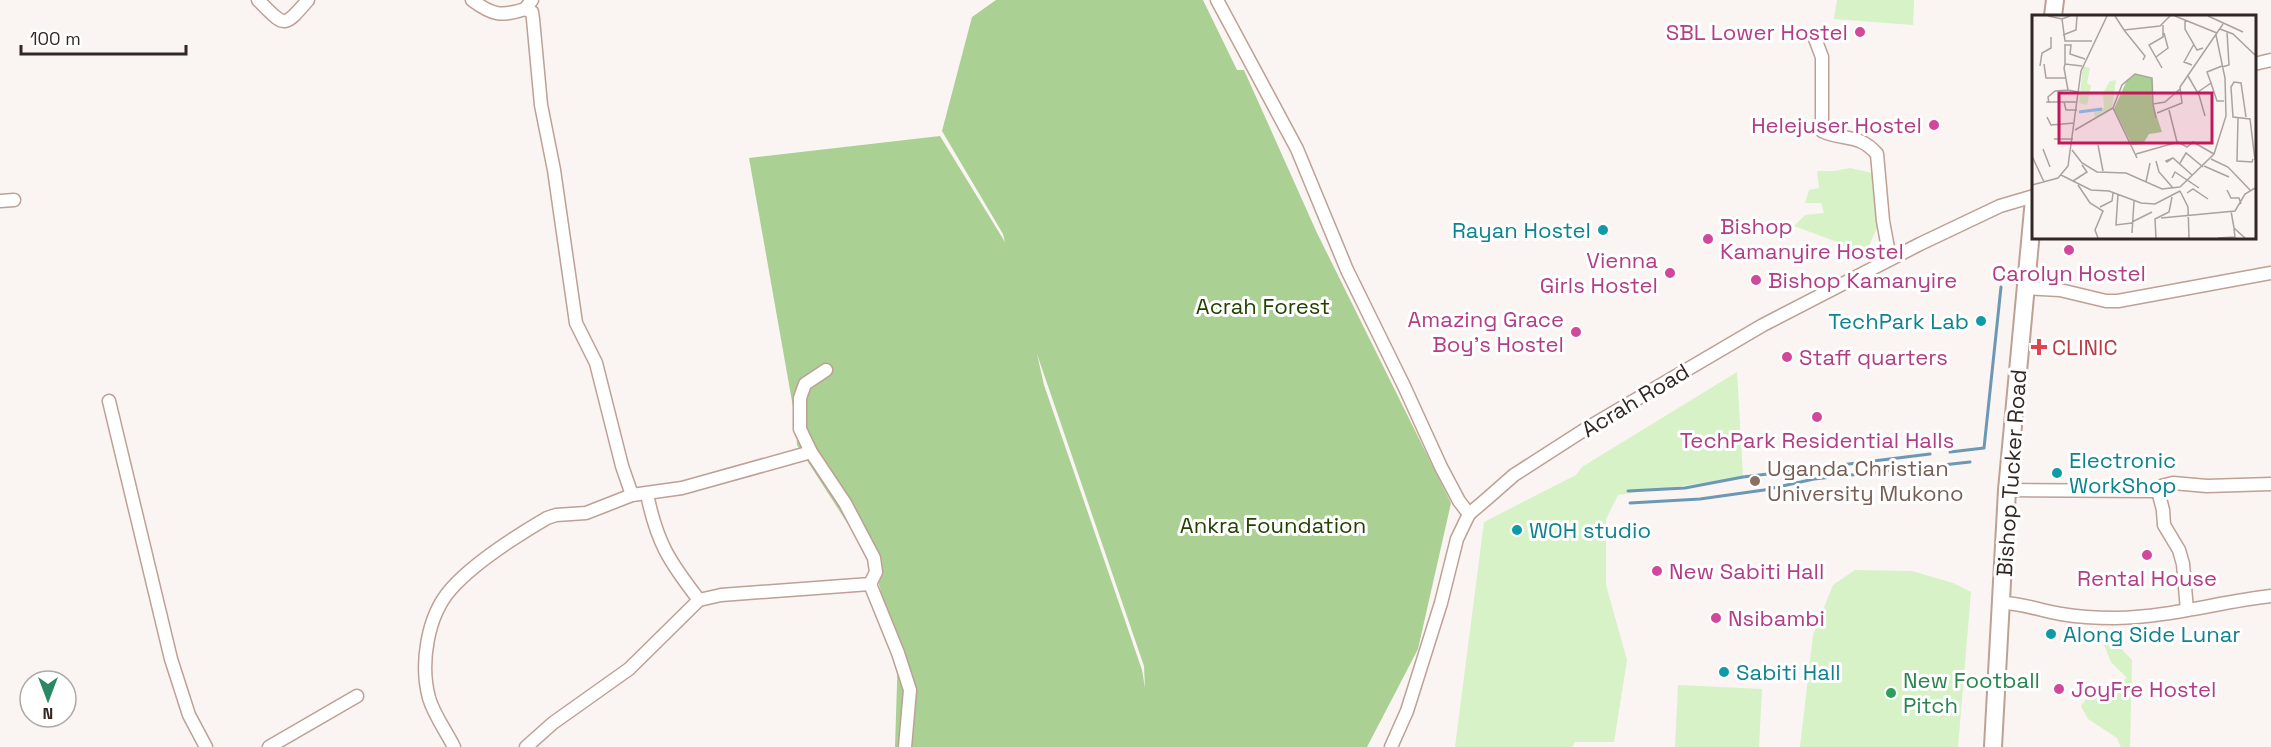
<svg xmlns="http://www.w3.org/2000/svg" width="2271" height="747" font-family="'Space Grotesk',sans-serif">
<style>
.green{fill:#d6f2c6}
.forest{fill:#aad093;fill-rule:evenodd}
.lines{fill:none;stroke-linecap:round;stroke-linejoin:round}
.stream{stroke:#6b99b5;stroke-width:3}
.street-casing{stroke:#bea095;stroke-width:15}
.secondary-casing{stroke:#bea095;stroke-width:20}
.street{stroke:#fff;stroke-width:12}
.secondary{stroke:#fff;stroke-width:16}
.hotel-dot{fill:#d1479c;stroke:#fff;stroke-width:2}
.culture-dot{fill:#0f9aa8;stroke:#fff;stroke-width:2}
.health-dot{fill:#e0444e;stroke:#fff;stroke-width:2}
.education-dot{fill:#8d6e63;stroke:#fff;stroke-width:2}
.leisure-dot{fill:#2e9e5b;stroke:#fff;stroke-width:2}
.labels{text-anchor:middle;stroke-width:6;stroke-linejoin:round;paint-order:stroke}
.hotel-label{font-size:22px;fill:#b23c85;stroke:#fff;text-anchor:start}
.culture-label{font-size:22px;fill:#0d838f;stroke:#fff;text-anchor:start}
.park-label{font-size:22px;fill:#214201;stroke:#fff}
.health-label{font-size:22px;fill:#be3a42;stroke:#fff;text-anchor:start}
.street-label{font-size:22px;fill:#322722;stroke:#fff}
.education-label{font-size:22px;fill:#785e54;stroke:#fff;text-anchor:start}
.leisure-label{font-size:22px;fill:#27864d;stroke:#fff;text-anchor:start}
.inset-river{fill:none;stroke:#84caf4;stroke-width:3}
.inset-road{fill:none;stroke:#aaa29f;stroke-width:1.5}
.view{fill:#c2185b;fill-opacity:0.15;stroke:#c2185b;stroke-width:3}
.inset-edge{fill:none;stroke:#322722;stroke-width:3}
</style>
<rect width="100%" height="100%" fill="#faf4f2"/>
<g class="green">
<polygon points="1837,0 1914,0 1913,25 1834,19"/>
<polygon points="1850,168 1877,174 1877,228 1867,250 1853,252 1840,243 1794,226 1805,215 1824,213 1821,203 1805,203 1809,190 1819,188 1817,171 1835,171"/>
<polygon points="1737,372 1743,477 1618,495 1606,519 1606,585 1627,660 1614,742 1575,742 1572,747 1455,747 1484,522 1576,475 1582,467"/>
<polygon points="1855,570 1912,571 1953,583 1971,592 1958,747 1800,747 1813,635 1833,585"/>
<polygon points="2111,638 2132,660 2130,747 2121,747 2117,738 2088,719 2081,706 2089,695 2099,698 2127,678 2111,662 2102,640"/>
<polygon points="1678,685 1762,689 1759,747 1675,747"/>
</g>
<path class="forest" d="M996,0H1203L1237,70H1244L1317,233L1451,503L1418,649L1367,747H895L898,653L873,563L797,445L796,424L749,158L940,136L1005,242L1003,234L942,131L972,17ZM1037,354L1144,666L1145,688L1142,670L1044,385Z"/>
<g class="lines">
<g class="stream">
<polyline points="1950,452 1984,448 2001,287"/>
<polyline points="1628,491 1685,488 1743,477 1930,454"/>
<polyline points="1630,503 1700,499 1764,490 1814,479 1970,462"/>
</g>
<defs>
<g id="street">
<path d="M258,0C285,27 283,29 308,0"/>
<path d="M472,0C492,15 501,17 525,9L532,0"/>
<polyline points="1217,0 1297,149 1347,270 1404,386 1441,467 1459,501 1469,514"/>
<polyline points="525,9 532,12 533,19 541,105 554,170 576,323 596,363 622,466 632,495"/>
<path d="M1814,36L1822,57V131C1843,141 1859,133 1877,154L1883,221L1890,259"/>
<polyline points="2254,64 2271,60"/>
<polyline points="0,201 14,200"/>
<polyline points="2025,288 2060,290 2106,301 2118,301 2271,273"/>
<polyline points="109,401 171,659 189,715 206,747"/>
<polyline points="2157,487 2173,483 2207,486 2271,484"/>
<polyline points="2007,490 2154,491 2157,487 2163,510 2164,525 2179,550 2183,564 2187,610"/>
<path d="M647,494C657,543 669,561 699,600"/>
<polyline points="870,584 898,653 910,690 905,747"/>
<path d="M2002,603C2023,603 2041,611 2061,614C2078,617 2098,618 2116,618C2169,617 2219,602 2271,596"/>
<polyline points="269,747 357,696"/>
<path d="M454,747C446,731 434,715 429,698C420,664 427,616 451,589C474,563 518,535 547,518L556,515L586,513L632,495L682,488L811,452"/>
<polyline points="526,747 553,723 629,669 699,600 721,595 870,584 876,572 874,558 845,503 811,452 800,429 800,398 805,384 826,370"/>
<polyline points="1391,747 1407,711 1441,603 1457,539 1469,514 1489,497 1514,475 1584,430 1763,325 1920,244 2000,206 2034,196"/>
</g>
<g id="secondary">
<polyline points="2053,16 2055,0"/>
<polyline points="1993,747 2007,490 2034,199"/>
</g>
</defs>
<use href="#street" class="street-casing"/>
<use href="#secondary" class="secondary-casing"/>
<use href="#street" class="street"/>
<use href="#secondary" class="secondary"/>
</g>
<g class="hotel-dot">
<circle cx="1860" cy="32" r="6"/>
<circle cx="1934" cy="125" r="6"/>
<circle cx="1708" cy="239" r="6"/>
<circle cx="2069" cy="250" r="6"/>
<circle cx="1670" cy="273" r="6"/>
<circle cx="1756" cy="280" r="6"/>
<circle cx="1576" cy="332" r="6"/>
<circle cx="1787" cy="357" r="6"/>
<circle cx="1817" cy="417" r="6"/>
<circle cx="2147" cy="555" r="6"/>
<circle cx="1657" cy="571" r="6"/>
<circle cx="1716" cy="618" r="6"/>
<circle cx="2059" cy="689" r="6"/>
</g>
<g class="culture-dot">
<circle cx="1603" cy="230" r="6"/>
<circle cx="1981" cy="321" r="6"/>
<circle cx="2057" cy="473" r="6"/>
<circle cx="1517" cy="530" r="6"/>
<circle cx="2051" cy="634" r="6"/>
<circle cx="1724" cy="672" r="6"/>
</g>
<path class="health-dot" d="M2036 338h6v6h6v6h-6v6h-6v-6h-6v-6h6z"/>
<circle class="education-dot" cx="1755" cy="481" r="6"/>
<circle class="leisure-dot" cx="1891" cy="693" r="6"/>
<g class="labels">
<g class="hotel-label">
<text x="1848" y="40" text-anchor="end">SBL Lower Hostel</text>
<text x="1922" y="133" text-anchor="end">Helejuser Hostel</text>
<text x="1720" y="234">Bishop<tspan x="1720" dy="25">Kamanyire Hostel</tspan></text>
<text x="1658" y="268" text-anchor="end">Vienna<tspan x="1658" dy="25">Girls Hostel</tspan></text>
<text x="2069" y="281" text-anchor="middle">Carolyn Hostel</text>
<text x="1768" y="288">Bishop Kamanyire</text>
<text x="1564" y="327" text-anchor="end">Amazing Grace<tspan x="1564" dy="25">Boy's Hostel</tspan></text>
<text x="1799" y="365">Staff quarters</text>
<text x="1817" y="448" text-anchor="middle">TechPark Residential Halls</text>
<text x="1669" y="579">New Sabiti Hall</text>
<text x="2147" y="586" text-anchor="middle">Rental House</text>
<text x="1728" y="626">Nsibambi</text>
<text x="2071" y="697">JoyFre Hostel</text>
</g>
<g class="culture-label">
<text x="1591" y="238" text-anchor="end">Rayan Hostel</text>
<text x="1969" y="329" text-anchor="end">TechPark Lab</text>
<text x="2069" y="468">Electronic<tspan x="2069" dy="25">WorkShop</tspan></text>
<text x="1529" y="538">WOH studio</text>
<text x="2063" y="642">Along Side Lunar</text>
<text x="1736" y="680">Sabiti Hall</text>
</g>
<g class="park-label">
<text x="1263" y="314">Acrah Forest</text>
<text x="1273" y="533">Ankra Foundation</text>
</g>
<g class="health-label">
<text x="2052" y="355">CLINIC</text>
</g>
<g class="street-label">
<text transform="translate(1635 400) rotate(-31)" y="8">Acrah Road</text>
<text transform="translate(2011 473) rotate(-86)" y="8">Bishop Tucker Road</text>
</g>
<g class="education-label">
<text x="1767" y="476">Uganda Christian<tspan x="1767" dy="25">University Mukono</tspan></text>
</g>
<g class="leisure-label">
<text x="1903" y="688">New Football<tspan x="1903" dy="25">Pitch</tspan></text>
</g>
</g>
<g transform="translate(2032 15)">
<rect width="224" height="224" fill="#faf4f2"/>
<path d="M51,51L58,53L55,68L59,71L55,90L47,88ZM84,65L80,93L63,103L62,96L72,93L71,78L78,66Z" fill="#d6f2c6"/>
<path d="M103,59L120,63L121,90L130,117L117,119L111,129L100,130L82,94L95,65Z" fill="#aad093"/>
<path class="inset-river" d="M47,97L70,94"/>
<path class="inset-road" d="M16,1L30,4L38,1M83,1L92,15L128,11L138,1M143,1L185,18M176,1L211,17M30,4L33,26H60M153,5V14L165,35L171,33M188,14L201,19L223,40M92,15L113,41L111,45M31,20L44,15L45,1M33,29V49M33,30H39L38,39L53,44M124,42L136,33L132,18M12,49L14,63H33M160,50L152,47L162,29M8,51L10,38L19,33V22M190,52L197,50L195,17M130,53L117,30L131,22V10M156,61L167,80L173,101M179,68L185,86H192M46,77L36,75L32,53L33,49L50,51M166,77L179,68L175,57L190,51M14,87H44M32,87L34,95H45M17,88L16,82L23,76L36,75M81,93L105,143M137,95L145,127M125,98L150,88L148,72L191,9M15,102L19,110L42,108M214,102L209,68L202,67L199,72L201,102L218,104L223,145M124,103L121,89L133,87L148,74M206,103L205,146L220,147L221,144M43,115L81,93L90,70L103,59L120,63L121,89M22,124H41M66,130L71,156M11,134L18,152M40,135L50,148L65,157L94,158L130,174L148,172M104,139L146,127L155,132L161,127L182,139M0,141L12,167M141,143L134,146L135,147L141,143L160,160M179,144L196,152L218,175M124,146L127,157L141,173M148,148L154,138L171,152M172,151L197,162M29,160L59,175L77,176L109,188L123,189L148,176M140,163L143,157L167,173M41,166L55,157L50,150M114,167L118,148M0,170L26,163L36,151L49,56L75,1M46,170L58,188L71,196L63,215L66,223M148,172L182,139L194,101L193,63L184,20M195,175L199,183H207L209,189M148,176L156,192L157,223M155,178L161,174L176,184M86,179L84,210L100,208M68,192L80,186L81,178M199,196L202,213L213,223M129,203L203,196L213,179L223,173M100,207L120,197M100,218L102,186M124,223L123,204L137,197L140,182M186,223L203,222L202,214"/>
<path class="view" d="M27,78H180V128H27Z"/>
<rect width="224" height="224" class="inset-edge"/>
</g>
<g transform="translate(48 699) rotate(180)"><circle r="28" fill="#ffffff" stroke="#ada9a7" stroke-width="1.5"/>
<path d="M0-4.5L10 22L0 15L-10 22Z" fill="#2a8962"/>
<text y="-9" font-size="16" font-weight="bold" text-anchor="middle" fill="#322722">N</text>
</g>
<path d="M21 45v9h165v-9" fill="none" stroke="#322722" stroke-width="3"/>
<text x="30" y="45" font-size="18" fill="#322722" stroke="#ffffff" stroke-width="4.5" paint-order="stroke">100 m</text>
</svg>
